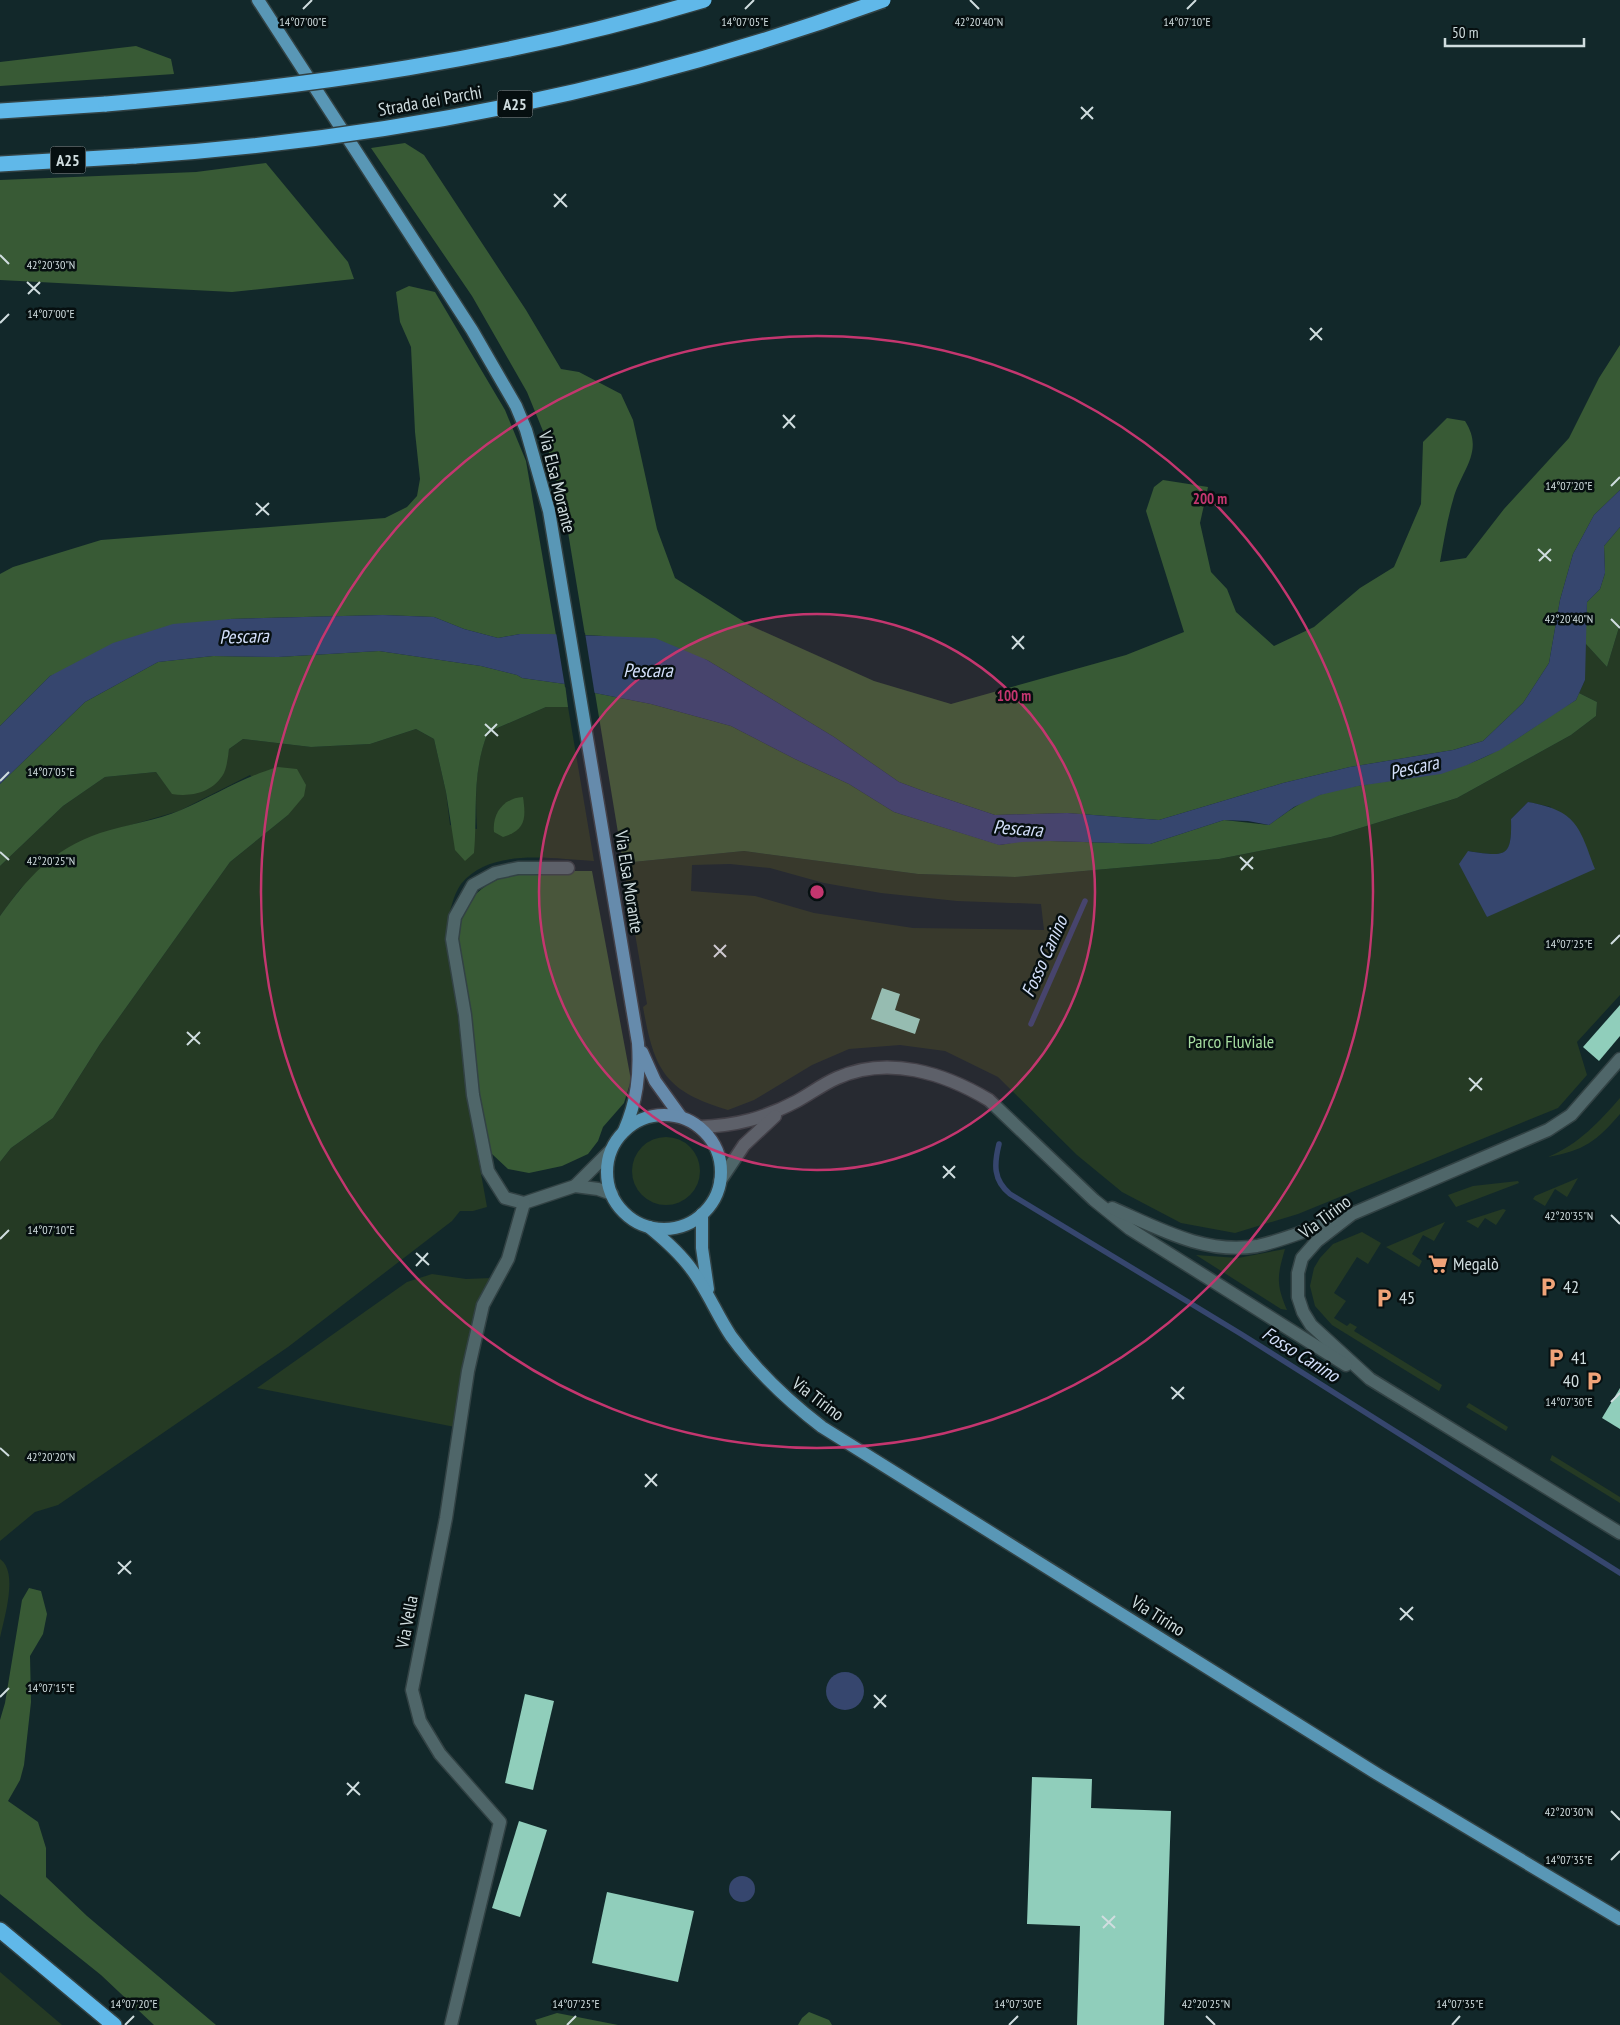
<svg xmlns="http://www.w3.org/2000/svg" width="1620" height="2025" font-family="'PT Sans Narrow',sans-serif">
<style>
.green{fill:#253a24;fill-rule:evenodd}
.forest{fill:#385a35}
.water{fill:#36466e}
.pier{fill:#12282a}
.lines{fill:none;stroke-linecap:round;stroke-linejoin:round}
.stream{stroke:#36466e;stroke-width:5.5}
.building{fill:#90cebb}
.minor-casing{stroke:#324244;stroke-width:15}
.major-casing{stroke:#324244;stroke-width:15}
.highway-casing{stroke:#324244;stroke-width:18}
.minor{stroke:#4f6669;stroke-width:12}
.major{stroke:#5997b6;stroke-width:12}
.highway{stroke:#60b8e9;stroke-width:15}
.highway-bridge-casing{stroke:#324244;stroke-width:18;stroke-linecap:butt}
.highway-bridge{stroke:#60b8e9;stroke-width:15}
.ticks{fill:none;stroke:#d0dddf;stroke-width:2}
.ring{fill:none;stroke:#c4366f;stroke-width:2.5}
.labels{text-anchor:middle;stroke-width:5;stroke-linejoin:round;paint-order:stroke}
.shield{fill:#060f10;stroke:#939fa1;stroke-width:1}
.shield-label{font-size:16px;font-weight:bold;fill:#d0dddf}
.street-label{font-size:18px;fill:#d0dddf;stroke:#060f10}
.park-label{font-size:18px;fill:#a6dda0;stroke:#060f10}
.poi-label{font-size:18px;fill:#d0dddf;stroke:#060f10;text-anchor:start}
.water-label{font-size:19px;font-style:italic;fill:#d4e0fb;stroke:#060f10}
.ticks-label{font-size:12px;text-anchor:middle;fill:#d0dddf;stroke:#060f10;stroke-width:5;stroke-linejoin:round;paint-order:stroke}
.centre{fill:#c4366f;stroke:#060f10;stroke-width:2.5}
.ring-label{font-size:15px;text-anchor:middle;font-weight:bold;fill:#c4366f;stroke:#060f10;stroke-width:5;stroke-linejoin:round;paint-order:stroke}
</style>
<rect width="100%" height="100%" fill="#12282a"/>
<g class="green">
<path d="M1620,624V995L1577,1042L1587,1075L1558,1108L1298,1214L1235,1233L1181,1223L1122,1192L1077,1155L998,1077L945,1051L900,1045L849,1049L812,1065L754,1100L728,1110C664,1091 654,1069 643,1007L647,1004L623,863L744,851L918,874L1015,877L1219,859L1331,837L1457,798L1571,735L1596,716L1597,702L1579,693L1585,680V643L1607,667ZM1528,802L1551,807L1487,917L1468,851C1507,857 1512,858 1511,819ZM730,864L770,868L824,883L881,893L957,901L1041,904L1044,930L913,928L814,913L755,896L691,891L692,865Z"/>
<path d="M546,707H568L594,861C552,859 491,847 461,884C453,895 450,912 447,924L467,1096L487,1207L473,1211H460L452,1221L288,1347L58,1505L35,1512L0,1541V1162L11,1148L53,1118L100,1044L230,862L288,815L250,775L179,811L100,834L21,888L0,916V866L63,806L105,777L156,772L172,793L224,772L229,749L243,739L311,747L370,744L416,729L434,739L446,792L450,825L477,829C475,795 475,764 488,732Z"/>
<path d="M1620,1098V1114C1597,1141 1583,1151 1548,1157C1579,1144 1599,1122 1620,1098Z"/>
<circle cx="666" cy="1171" r="34"/>
<polygon points="1578,1178 1567,1197 1555,1189 1545,1206 1533,1199 1535,1196"/>
<polygon points="1518,1181 1519,1183 1456,1207 1448,1195 1473,1186"/>
<polygon points="1503,1209 1506,1210 1496,1225 1485,1218 1478,1228 1466,1221"/>
<polygon points="1445,1222 1434,1241 1423,1235 1412,1254 1422,1261 1419,1267 1386,1247"/>
<polygon points="1362,1232 1381,1243 1368,1264 1357,1257 1334,1293 1346,1301 1334,1318 1347,1326 1350,1323 1357,1327 1354,1331 1442,1385 1439,1391 1332,1325 1315,1306 1310,1286 1314,1268 1320,1258 1333,1244"/>
<path d="M1285,1249C1277,1276 1276,1284 1287,1310L1281,1309L1196,1255L1238,1258Z"/>
<polygon points="432,1274 466,1279 492,1278 469,1334 455,1427 257,1388 407,1282"/>
<polygon points="1469,1403 1508,1427 1506,1431 1466,1407"/>
<polygon points="1552,1455 1620,1497 1620,1503 1550,1460"/>
<path d="M0,1559C19,1572 4,1618 0,1638Z"/>
<polygon points="0,1972 62,2025 0,2025"/>
</g>
<g class="forest">
<polygon points="136,46 171,59 174,74 0,86 0,62"/>
<path d="M405,143L424,155L526,310L561,369L579,372L621,394L633,420L657,529L675,578L749,625L874,681L951,704L1126,655L1184,632L1146,511L1154,487L1163,480L1208,487L1200,523L1211,572L1227,589L1236,612L1274,646L1314,627L1360,588L1394,567L1421,504L1423,442L1447,418L1465,421C1485,452 1461,470 1453,500C1447,520 1444,541 1440,562L1466,558L1504,509L1569,438L1599,378L1620,345V490L1594,515L1573,554L1560,600L1549,663L1523,703L1483,741L1453,750L1350,767L1283,783L1159,820L1067,813L995,815L926,792L899,782L834,737L707,660L603,636L585,635L564,508L543,431L527,392L472,296L371,148Z"/>
<polygon points="266,163 348,262 354,279 232,292 0,280 0,180 196,172"/>
<polygon points="409,286 435,292 505,410 526,461 556,635 520,634 498,638 464,629 434,617 383,615 230,619 50,676 0,726 0,574 13,567 101,540 385,518 407,507 417,496 420,479 415,432 411,347 400,322 396,292"/>
<polygon points="1620,527 1620,624 1607,667 1585,643 1587,602 1600,589 1605,573 1604,546"/>
<path d="M379,651L481,666L517,675L522,678L565,684L568,707H546L488,732C471,775 478,810 474,853L465,861L455,850L446,792L434,739L416,729L370,744L311,747L243,739L229,749C228,757 227,766 224,773C213,793 191,797 172,794L156,772L105,777L63,806L0,866V784L85,702L158,662L213,656L278,657Z"/>
<path d="M595,693L651,704L731,726L795,759L849,784L894,812L1000,845L1022,841H1050L1150,844L1224,820L1269,825C1286,813 1302,800 1322,794C1369,780 1420,781 1468,764C1507,750 1540,721 1576,700L1579,693L1597,702L1596,716L1571,735L1457,798L1331,837L1219,859L1015,877L918,874L744,851L623,863Z"/>
<path d="M278,767L297,769L306,785L304,796L288,815L230,862L100,1044L53,1118L11,1148L0,1162V916C29,876 52,850 100,833C127,824 156,821 181,810C214,796 243,777 278,767Z"/>
<path d="M523,797C526,818 526,830 503,837L494,832C492,813 504,798 523,797Z"/>
<path d="M592,871L631,1080L624,1103L603,1127L598,1141L588,1154L562,1166L529,1173L508,1169L492,1154L485,1134L457,933C460,924 462,912 468,904C494,864 550,872 592,871Z"/>
<polygon points="29,1588 41,1591 47,1614 43,1634 30,1656 31,1702 24,1765 20,1780 8,1801 38,1822 46,1848 46,1877 87,1916 216,2025 154,2025 101,1975 0,1894 0,1720 5,1703 22,1600"/>
<polygon points="809,2012 829,2020 832,2025 798,2025 802,2018"/>
<polygon points="557,2013 618,2025 537,2025 535,2020"/>
</g>
<g class="water">
<polygon points="1620,490 1620,527 1604,546 1605,573 1600,589 1587,602 1585,680 1576,700 1500,750 1467,765 1441,774 1358,786 1320,795 1294,807 1269,825 1248,821 1224,820 1150,844 1050,841 1022,842 999,845 894,812 849,784 795,759 731,726 651,704 595,693 565,684 522,678 517,675 481,666 379,651 278,657 213,656 158,662 85,702 0,784 0,726 50,676 113,643 173,624 230,619 383,615 434,617 464,629 498,638 520,634 549,634 655,638 707,660 834,737 899,782 926,792 995,815 1067,813 1159,820 1283,783 1350,767 1453,750 1483,741 1523,703 1549,663 1560,600 1573,554 1594,515"/>
<path d="M1528,802C1577,811 1579,826 1595,869L1487,917L1459,864L1468,851C1506,857 1512,858 1511,819Z"/>
<circle cx="845" cy="1691" r="19"/>
<circle cx="742" cy="1889" r="13"/>
</g>
<polygon class="pier" points="556,632 585,633 595,696 565,687"/>
<g class="lines">
<g class="stream">
<polyline points="1031,1024 1085,901"/>
<path d="M999,1144C994,1164 993,1180 1010,1194L1241,1334L1620,1573"/>
</g>
</g>
<g class="building">
<polygon points="882,988 900,994 895,1010 920,1019 915,1034 871,1019"/>
<polygon points="1620,1005 1620,1036 1599,1061 1583,1047"/>
<polygon points="1620,1388 1620,1429 1602,1418"/>
<polygon points="525,1694 554,1701 533,1790 505,1783"/>
<polygon points="1032,1777 1092,1779 1091,1808 1171,1811 1164,2025 1077,2025 1080,1926 1027,1924"/>
<polygon points="519,1821 547,1830 520,1917 492,1908"/>
<polygon points="607,1892 694,1911 678,1982 592,1963"/>
</g>
<g class="lines">
<defs>
<g id="minor">
<polyline points="568,868 518,868 495,873 473,885 455,917 452,939 465,1015 473,1095 488,1171 505,1198 524,1203 575,1186 598,1189 612,1194"/>
<polyline points="1620,1059 1571,1115 1548,1130 1352,1214 1317,1241 1302,1258 1298,1273 1298,1297 1303,1312 1311,1325 1370,1379 1620,1533"/>
<path d="M699,1127C736,1126 765,1118 797,1101C810,1094 823,1084 837,1078C888,1055 944,1073 989,1100L1094,1200L1130,1229L1346,1365"/>
<polyline points="720,1181 744,1145 775,1116"/>
<polyline points="575,1186 611,1150"/>
<path d="M1112,1208C1158,1228 1205,1255 1257,1246C1285,1240 1313,1228 1340,1218"/>
<polyline points="451,2025 500,1822 440,1754 420,1721 412,1690 446,1518 468,1371 483,1305 508,1259 524,1203"/>
</g>
<g id="major">
<path d="M258,0L472,330L516,406L526,430L549,511L638,1043C640,1075 637,1101 624,1131"/>
<polyline points="642,1052 655,1081 681,1117"/>
<circle cx="664" cy="1172" r="57"/>
<polyline points="702,1214 702,1248 708,1289"/>
<path d="M649,1227C665,1240 680,1253 692,1270C707,1290 717,1315 731,1336C757,1372 787,1400 822,1427L1379,1775L1620,1919"/>
</g>
<g id="highway">
<polyline points="0,111 106,104"/>
<polyline points="0,164 136,156"/>
<polyline points="0,1930 114,2025"/>
</g>
</defs>
<use href="#minor" class="minor-casing"/>
<use href="#major" class="major-casing"/>
<use href="#highway" class="highway-casing"/>
<use href="#minor" class="minor"/>
<use href="#major" class="major"/>
<use href="#highway" class="highway"/>
<defs>
<g id="highway-bridge">
<path d="M106,104C309,87 509,59 704,0"/>
<path d="M136,156C391,139 643,88 883,0"/>
</g>
</defs>
<use href="#highway-bridge" class="highway-bridge-casing"/>
<use href="#highway-bridge" class="highway-bridge"/>
</g>
<path class="ticks" d="M970,0L979,9M303,9L312,0M745,9L754,0M1187,9L1196,0M1081,107L1093,119M1081,119L1093,107M554,194L567,207M554,207L566,194M0,255L9,264M27,282L40,294M28,294L40,282M0,323L9,314M1310,328L1322,340M1310,340L1322,328M783,415L795,428M783,428L795,415M1611,486L1620,477M256,503L269,515M256,515L269,503M1538,549L1551,561M1539,561L1551,549M1611,619L1620,628M1012,636L1024,649M1012,649L1024,636M485,724L498,736M485,736L497,724M0,781L9,772M0,852L9,860M1240,857L1253,869M1241,870L1253,857M1611,944L1620,935M714,945L726,957M714,957L726,945M187,1032L200,1044M187,1045L200,1032M1469,1078L1482,1090M1470,1091L1482,1078M943,1166L955,1178M943,1178L955,1166M1611,1215L1620,1224M0,1239L9,1230M416,1253L429,1265M416,1266L428,1253M1171,1387L1184,1399M1172,1399L1184,1387M1611,1402L1620,1393M0,1448L9,1456M645,1474L657,1486M645,1487L657,1474M118,1562L131,1574M118,1574L131,1561M1400,1608L1413,1620M1400,1620L1413,1607M874,1695L886,1707M0,1697L9,1688M874,1708L886,1695M347,1783L360,1795M347,1795L359,1782M1611,1811L1620,1820M1611,1860L1620,1851M1102,1916L1115,1928M1103,1928L1115,1916M1206,2016L1215,2025M125,2025L134,2016M567,2025L576,2016M1009,2025L1018,2016M1452,2025L1460,2016"/>
<circle cx="817" cy="892" r="278" fill="#c4366f" fill-opacity=".12"/>
<g class="ring">
<circle cx="817" cy="892" r="278"/>
<circle cx="817" cy="892" r="556"/>
</g>
<defs>
<symbol id="supermarket-bare" viewBox="-9 -9 18 18"><path d="M-6-5.5h2.5l.6 2H6L4.5 2H-2.5L-4.4-4H-6ZM-1.5 3.2a1.3 1.3 0 1 0 .1 0ZM3 3.2a1.3 1.3 0 1 0 .1 0Z" fill="#f0a378" stroke="#060f10" stroke-width="2.5" paint-order="stroke"/></symbol>
<symbol id="parking-bare" viewBox="-9 -9 18 18"><path d="M-3.5-5.5H1a3.5 3.5 0 0 1 0 7H-1V5.5H-3.5ZM-1-3.4V-.6H.8a1.4 1.4 0 0 0 0-2.8Z" fill="#f0a378" stroke="#060f10" stroke-width="2.5" paint-order="stroke"/></symbol>
</defs>
<g fill-rule="evenodd">
<use href="#supermarket-bare" x="1424" y="1250" width="28" height="28"/>
<use href="#parking-bare" x="1534" y="1273" width="28" height="28"/>
<use href="#parking-bare" x="1370" y="1284" width="28" height="28"/>
<use href="#parking-bare" x="1542" y="1344" width="28" height="28"/>
<use href="#parking-bare" x="1580" y="1367" width="28" height="28"/>
</g>
<g class="labels">
<g class="shield">
<rect x="497.5" y="90.5" width="35" height="27" rx="4"/>
<rect x="50.5" y="146.5" width="35" height="27" rx="4"/>
</g>
<g class="shield-label">
<text x="515" y="110">A25</text>
<text x="68" y="166">A25</text>
</g>
<g class="street-label">
<text transform="translate(430 101) rotate(-10)" y="6">Strada dei Parchi</text>
<text transform="translate(557 482) rotate(76)" y="6">Via Elsa Morante</text>
<text transform="translate(629 882) rotate(81)" y="6">Via Elsa Morante</text>
<text transform="translate(1325 1217) rotate(-37)" y="6">Via Tirino</text>
<text transform="translate(818 1399) rotate(37)" y="6">Via Tirino</text>
<text transform="translate(1158 1616) rotate(32)" y="6">Via Tirino</text>
<text transform="translate(407 1622) rotate(-79)" y="6">Via Vella</text>
</g>
<g class="park-label">
<text x="1231" y="1048">Parco Fluviale</text>
</g>
<g class="poi-label">
<text x="1453" y="1270">Megalò</text>
<text x="1563" y="1293">42</text>
<text x="1399" y="1304">45</text>
<text x="1571" y="1364">41</text>
<text x="1579" y="1387" text-anchor="end">40</text>
</g>
<g class="water-label">
<text transform="translate(244 636) rotate(-2)" y="7">Pescara</text>
<text x="648" y="677">Pescara</text>
<text transform="translate(1414 767) rotate(-13)" y="7">Pescara</text>
<text transform="translate(1018 828) rotate(4)" y="7">Pescara</text>
<text transform="translate(1044 956) rotate(-66)" y="7">Fosso Canino</text>
<text transform="translate(1301 1354) rotate(32)" y="7">Fosso Canino</text>
</g>
</g>
<g class="ticks-label">
<text x="979" y="26">42°20'40"N</text>
<text x="303" y="26">14°07'00"E</text>
<text x="745" y="26">14°07'05"E</text>
<text x="1187" y="26">14°07'10"E</text>
<text x="51" y="269">42°20'30"N</text>
<text x="51" y="318">14°07'00"E</text>
<text x="1569" y="490">14°07'20"E</text>
<text x="1569" y="623">42°20'40"N</text>
<text x="51" y="776">14°07'05"E</text>
<text x="51" y="865">42°20'25"N</text>
<text x="1569" y="948">14°07'25"E</text>
<text x="1569" y="1220">42°20'35"N</text>
<text x="51" y="1234">14°07'10"E</text>
<text x="1569" y="1406">14°07'30"E</text>
<text x="51" y="1461">42°20'20"N</text>
<text x="51" y="1692">14°07'15"E</text>
<text x="1569" y="1816">42°20'30"N</text>
<text x="1569" y="1864">14°07'35"E</text>
<text x="134" y="2008">14°07'20"E</text>
<text x="576" y="2008">14°07'25"E</text>
<text x="1018" y="2008">14°07'30"E</text>
<text x="1460" y="2008">14°07'35"E</text>
<text x="1206" y="2008">42°20'25"N</text>
</g>
<circle cx="817" cy="892" r="8" class="centre"/>
<g class="ring-label">
<text x="1210" y="504">200 m</text>
<text x="1014" y="701">100 m</text>
</g>
<path d="M1445 38v8h139v-8" fill="none" stroke="#d0dddf" stroke-width="2.5"/>
<text x="1452" y="38" font-size="15" fill="#d0dddf" stroke="#060f10" stroke-width="4" paint-order="stroke">50 m</text>
</svg>
